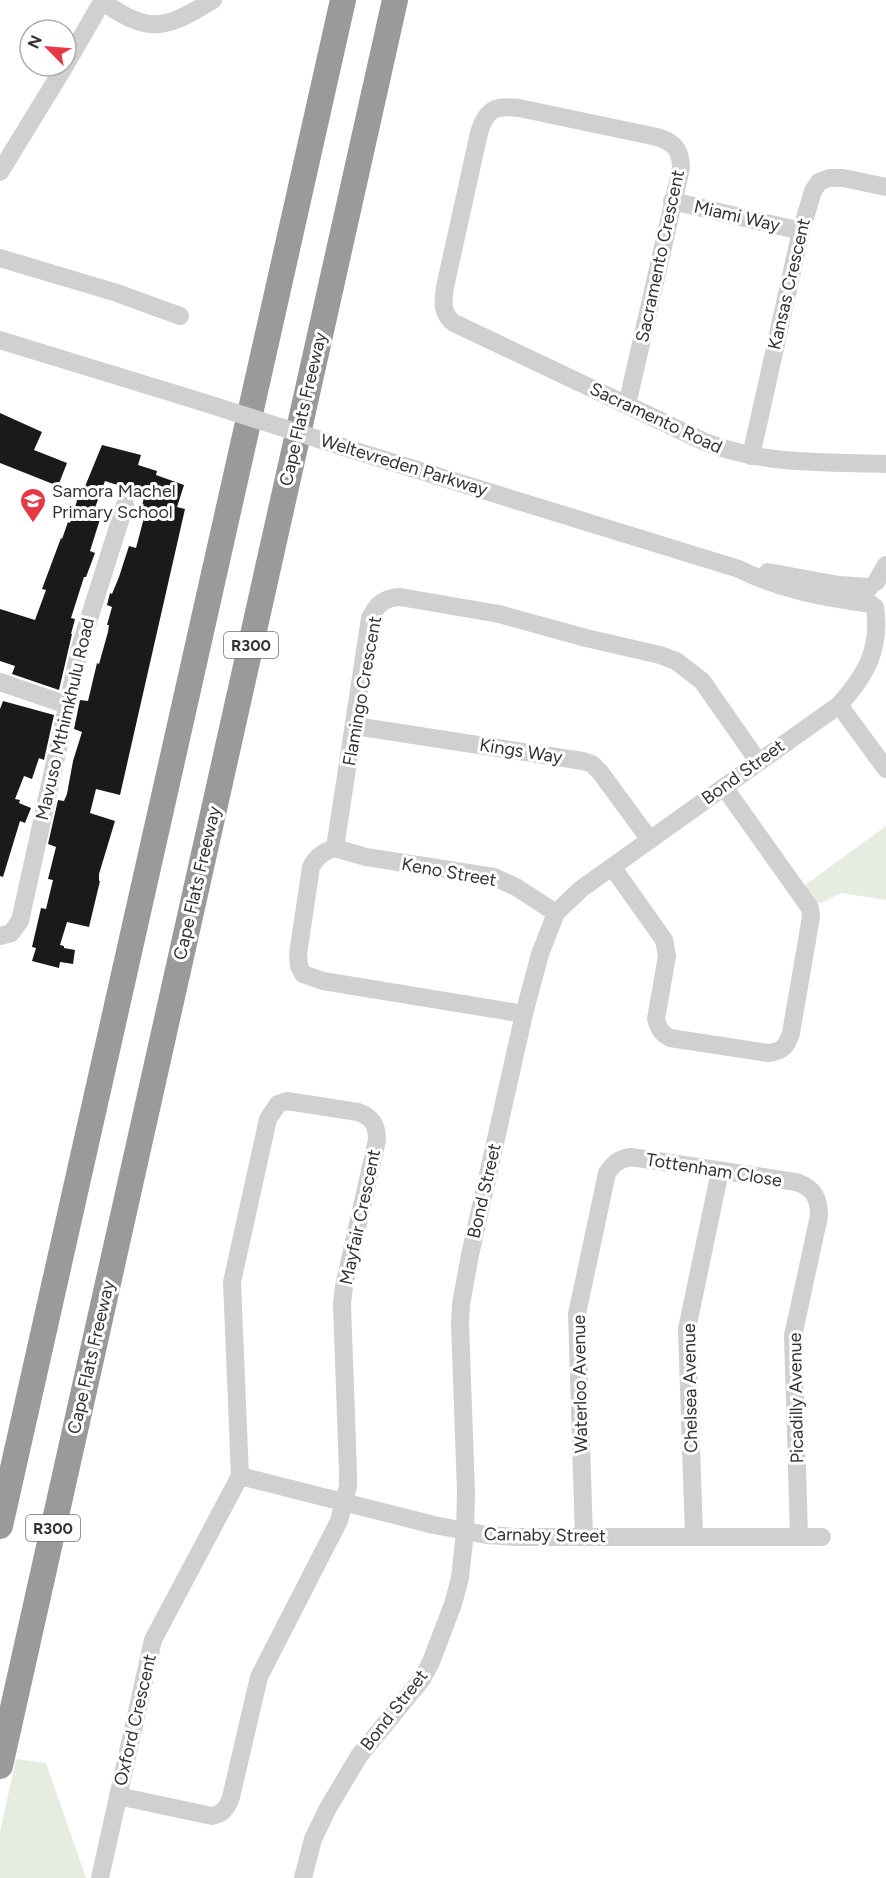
<svg xmlns="http://www.w3.org/2000/svg" width="886" height="1878" font-family="Figtree,sans-serif">
<style>
.green{fill:#e6ecdf}
.building{fill:#1a1a1a}
.lines{fill:none;stroke-linecap:round;stroke-linejoin:round}
.minor{stroke:#d0d0d0;stroke-width:18}
.highway{stroke:#9a9a9a;stroke-width:26}
.minor-bridge{stroke:#d0d0d0;stroke-width:18}
.labels{text-anchor:middle;stroke-width:6;stroke-linejoin:round;paint-order:stroke}
.shield{fill:#fff;stroke:#707070;stroke-width:1.5}
.shield-label{font-size:16px;font-weight:bold;fill:#333}
.street-label{font-size:18px;fill:#333;stroke:#fff}
.poi-label{font-size:18px;fill:#333;stroke:#fff;text-anchor:start}
</style>
<rect width="100%" height="100%" fill="#fff"/>
<g class="green">
<polygon points="886,826 886,900 841,893 821,903 815,903 804,886"/>
<polygon points="16,1759 46,1763 86,1878 0,1878 0,1832"/>
</g>
<g class="building">
<polygon points="0,413 42,432 34,450 67,463 58,486 0,463"/>
<polygon points="102,445 141,455 138,465 157,471 156,475 184,485 177,507 185,509 120,795 96,789 90,813 115,821 99,874 99,881 100,881 89,927 67,922 60,945 64,946 64,948 75,950 73,964 60,962 59,968 32,961 36,948 32,947 41,908 46,909 53,880 48,879 56,847 48,844 58,800 64,801 67,794 73,761 82,732 74,729 80,700 88,701 97,663 99,664 108,632 109,625 107,625 112,607 107,605 110,593 112,594 119,577 129,546 136,548 145,514 140,513 145,494 105,481 93,513 101,516 90,551 95,553 86,577 84,577 71,618 75,619 71,634 72,634 59,690 12,674 15,666 0,661 0,609 35,620 46,590 42,589 61,538 62,539 68,522 70,523 81,488 84,489"/>
<polygon points="3,701 54,715 44,760 39,758 32,779 24,776 15,799 20,800 19,803 31,808 25,823 20,821 3,877 0,876 0,709"/>
</g>
<g class="lines">
<g class="minor">
<path d="M103,2C151,35 165,29 213,0"/>
<polyline points="66,64 103,0"/>
<polyline points="0,172 65,66"/>
<polyline points="672,201 801,231"/>
<polyline points="0,258 117,293 180,316"/>
<polyline points="0,340 202,402"/>
<path d="M627,405L681,168C681,150 674,142 657,137L519,108C495,105 486,109 479,133L445,287C443,302 441,313 454,323L705,442C764,465 824,462 886,464"/>
<path d="M343,447L739,569C781,590 825,598 871,604"/>
<polyline points="751,456 801,231 813,191 819,182 829,178 843,178 886,187"/>
<polyline points="768,572 839,585 870,587"/>
<polyline points="876,582 886,565"/>
<polyline points="0,682 67,705"/>
<polyline points="839,705 886,769"/>
<polyline points="355,726 583,761 592,764 600,772 650,840"/>
<polyline points="335,848 366,857 494,877 516,887 556,913"/>
<path d="M613,868L664,940L667,956L656,1019C659,1029 661,1033 670,1038L768,1053C782,1052 787,1046 791,1033L811,917L810,908L724,787"/>
<polyline points="0,936 11,933 20,921 81,644 125,505"/>
<path d="M524,1014L323,981L303,974L299,966L298,954L311,867C317,856 323,852 335,848L370,618C377,604 384,598 400,597L499,614L586,638L660,655L676,661L702,681L758,761"/>
<polyline points="240,1476 434,1525 487,1535 516,1537 822,1537"/>
<polyline points="694,1535 687,1329 720,1171"/>
<path d="M584,1537L577,1314L607,1173C614,1163 619,1159 631,1157L796,1182C814,1188 819,1198 819,1216L793,1336L799,1535"/>
<path d="M118,1796L212,1816C223,1814 228,1807 231,1797L259,1677L339,1521L348,1486V1473L342,1304L344,1286L377,1140C377,1125 372,1117 358,1112L287,1101L278,1104L268,1119L232,1282L240,1476"/>
<polyline points="100,1878 153,1640 240,1476"/>
<path d="M303,1878L313,1839L328,1808L359,1756L422,1679L431,1662L453,1604L460,1578L465,1532L466,1492L460,1324L461,1304L470,1255L524,1014L540,954L556,913L581,889L839,705C866,675 881,649 875,607"/>
</g>
<g class="highway">
<polyline points="0,1526 343,0"/>
<polyline points="0,1766 395,0"/>
</g>
<polyline class="minor-bridge" points="202,402 343,447"/>
</g>
<defs>
<symbol id="school-pin" viewBox="-11 -11 22 30"><path d="M0 17L-7.5 6A9.5 9.5 0 1 1 7.5 6Z" fill="#e63946" stroke="#fff"/><path d="M0-5L7-2L0 1L-7-2ZM-4 1L0 2.5L4 1V4Q0 6-4 4Z" fill="#fff"/></symbol>
</defs>
<g fill-rule="evenodd">
<use href="#school-pin" x="18" y="486" width="30" height="40"/>
</g>
<g class="labels">
<g class="shield">
<rect x="224" y="632" width="54" height="26" rx="4.5"/>
<rect x="26" y="1515" width="54" height="26" rx="4.5"/>
</g>
<g class="shield-label">
<text x="251" y="651">R300</text>
<text x="53" y="1534">R300</text>
</g>
<g class="street-label">
<text transform="translate(737 216) rotate(13)" y="6">Miami Way</text>
<text transform="translate(660 256) rotate(-78)" y="6">Sacramento Crescent</text>
<text transform="translate(789 284) rotate(-77)" y="6">Kansas Crescent</text>
<text transform="translate(303 409) rotate(-77)" y="6">Cape Flats Freeway</text>
<text transform="translate(656 418) rotate(25)" y="6">Sacramento Road</text>
<text transform="translate(404 465) rotate(17)" y="6">Weltevreden Parkway</text>
<text transform="translate(362 691) rotate(-80)" y="6">Flamingo Crescent</text>
<text transform="translate(65 719) rotate(-77)" y="6">Mavuso Mthimkhulu Road</text>
<text transform="translate(521 751) rotate(9)" y="6">Kings Way</text>
<text transform="translate(743 772) rotate(-36)" y="6">Bond Street</text>
<text transform="translate(449 872) rotate(10)" y="6">Keno Street</text>
<text transform="translate(197 883) rotate(-77)" y="6">Cape Flats Freeway</text>
<text transform="translate(714 1170) rotate(9)" y="6">Tottenham Close</text>
<text transform="translate(484 1191) rotate(-77)" y="6">Bond Street</text>
<text transform="translate(360 1217) rotate(-78)" y="6">Mayfair Crescent</text>
<text transform="translate(91 1357) rotate(-77)" y="6">Cape Flats Freeway</text>
<text transform="translate(580 1384) rotate(-91)" y="6">Waterloo Avenue</text>
<text transform="translate(690 1388) rotate(-91)" y="6">Chelsea Avenue</text>
<text transform="translate(796 1398) rotate(-91)" y="6">Picadilly Avenue</text>
<text transform="translate(545 1535) rotate(1)" y="6">Carnaby Street</text>
<text transform="translate(394 1710) rotate(-52)" y="6">Bond Street</text>
<text transform="translate(135 1720) rotate(-77)" y="6">Oxford Crescent</text>
</g>
<g class="poi-label">
<text x="52" y="497">Samora Machel<tspan x="52" dy="21">Primary School</tspan></text>
</g>
</g>
<g transform="translate(48 48) rotate(295)"><circle r="28" fill="#ffffff" stroke="#adadad" stroke-width="1.5"/>
<path d="M0-4.5L10 22L0 15L-10 22Z" fill="#e63946"/>
<text y="-9" font-size="16" font-weight="bold" text-anchor="middle" fill="#333333">N</text>
</g>
</svg>
